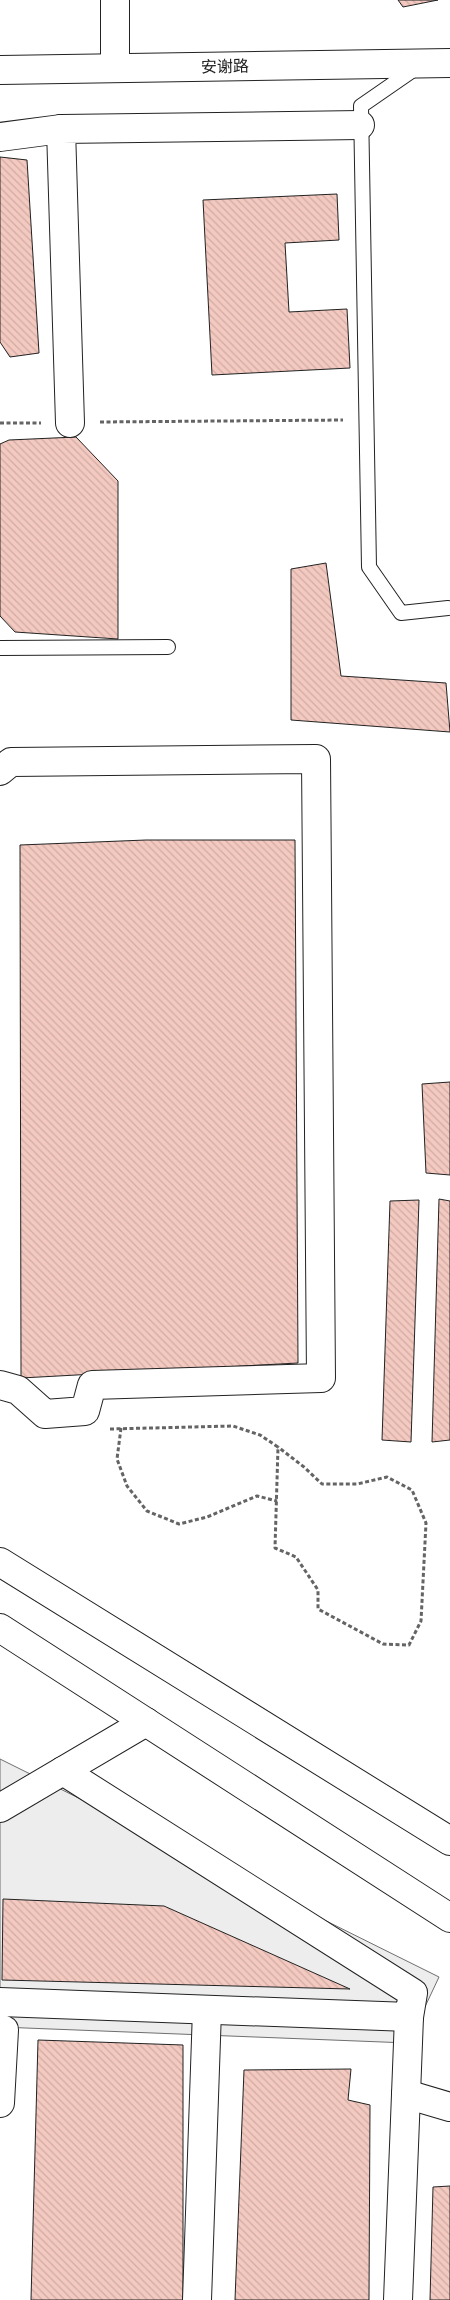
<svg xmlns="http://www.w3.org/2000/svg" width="450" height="2300" font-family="Inter,'Noto Sans SC',sans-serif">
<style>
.parking{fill:#ededed;stroke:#6f6f6f}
.building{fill:url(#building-back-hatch);stroke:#222}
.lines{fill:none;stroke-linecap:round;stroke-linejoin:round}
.lane-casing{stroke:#222;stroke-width:16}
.street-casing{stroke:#222;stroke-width:30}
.secondary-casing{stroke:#222;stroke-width:30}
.path{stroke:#646464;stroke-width:3;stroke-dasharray:4 2.5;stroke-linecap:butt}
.lane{stroke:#fff;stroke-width:14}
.street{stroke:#fff;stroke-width:28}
.secondary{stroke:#fff;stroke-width:28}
.labels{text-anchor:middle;stroke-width:4;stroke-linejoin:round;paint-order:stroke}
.street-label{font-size:16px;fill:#222;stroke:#fff}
</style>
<defs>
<pattern id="building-back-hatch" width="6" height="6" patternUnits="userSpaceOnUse" patternTransform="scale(1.25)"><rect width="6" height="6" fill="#f3c9c0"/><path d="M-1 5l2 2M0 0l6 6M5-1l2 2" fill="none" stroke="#d0aca5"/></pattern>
</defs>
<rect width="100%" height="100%" fill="#fff"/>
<polygon class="parking" points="0,1759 439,1977 408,2043 0,2027"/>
<g class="building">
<polygon points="398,0 438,0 403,7"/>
<polygon points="0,157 27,160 39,353 10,357 0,342"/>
<polygon points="337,194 339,240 285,243 289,312 347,309 350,368 212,375 203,200"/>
<polygon points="76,437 118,481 118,639 15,632 0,616 0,444 9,440"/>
<polygon points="326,563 341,676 446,683 450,732 291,720 291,569"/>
<polygon points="146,840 295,840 298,1363 21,1378 20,845"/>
<polygon points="450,1082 450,1175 426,1173 422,1084"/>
<polygon points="439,1199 450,1201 450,1440 432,1442"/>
<polygon points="419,1200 411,1442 382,1440 390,1201"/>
<polygon points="3,1899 164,1906 350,1989 2,1980"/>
<polygon points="38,2040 183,2045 183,2300 31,2300"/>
<polygon points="351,2069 348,2100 370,2105 369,2300 235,2300 244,2070"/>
<polygon points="450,2186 450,2300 430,2300 433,2187"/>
</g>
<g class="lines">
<defs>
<g id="lane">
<polyline points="416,68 361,106 369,567 401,613 448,608"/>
<polyline points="0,648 168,647"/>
</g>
<g id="street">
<polyline points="115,68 115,0"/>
<polyline points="0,70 450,63"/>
<polyline points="0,137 61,129"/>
<polyline points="70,423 61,129 360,125"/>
<polyline points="0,771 11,762 316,759 321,1378 92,1385 85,1411 45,1414 18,1390 0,1385"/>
<polyline points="0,1808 146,1722"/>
<polyline points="0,2002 409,2017 413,1993 63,1771"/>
<polyline points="0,2028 4,2030 0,2103"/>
<polyline points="406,2094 450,2107"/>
<polyline points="197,2300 207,2010"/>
<polyline points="398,2300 409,2017"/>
</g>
<g id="secondary">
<polyline points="0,1562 450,1841"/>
<polyline points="0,1628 450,1918"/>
</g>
</defs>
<use href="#lane" class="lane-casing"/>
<use href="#street" class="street-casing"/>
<use href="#secondary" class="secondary-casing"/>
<g class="path">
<polyline points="100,422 343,420"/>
<polyline points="0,423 41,423"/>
<polyline points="121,1428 117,1459 127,1486 147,1511 179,1524 207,1517 257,1496 277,1501"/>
<polyline points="110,1429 233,1426 260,1435 278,1447 275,1548 296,1557 318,1590 318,1609 383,1644 409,1645 421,1621 426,1523 412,1490 387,1477 357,1484 322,1484 304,1467 278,1447"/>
</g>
<use href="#lane" class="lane"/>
<use href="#street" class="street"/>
<use href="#secondary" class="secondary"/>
</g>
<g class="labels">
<g class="street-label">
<text transform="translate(225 66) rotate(-1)" y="6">安谢路</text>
</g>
</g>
</svg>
